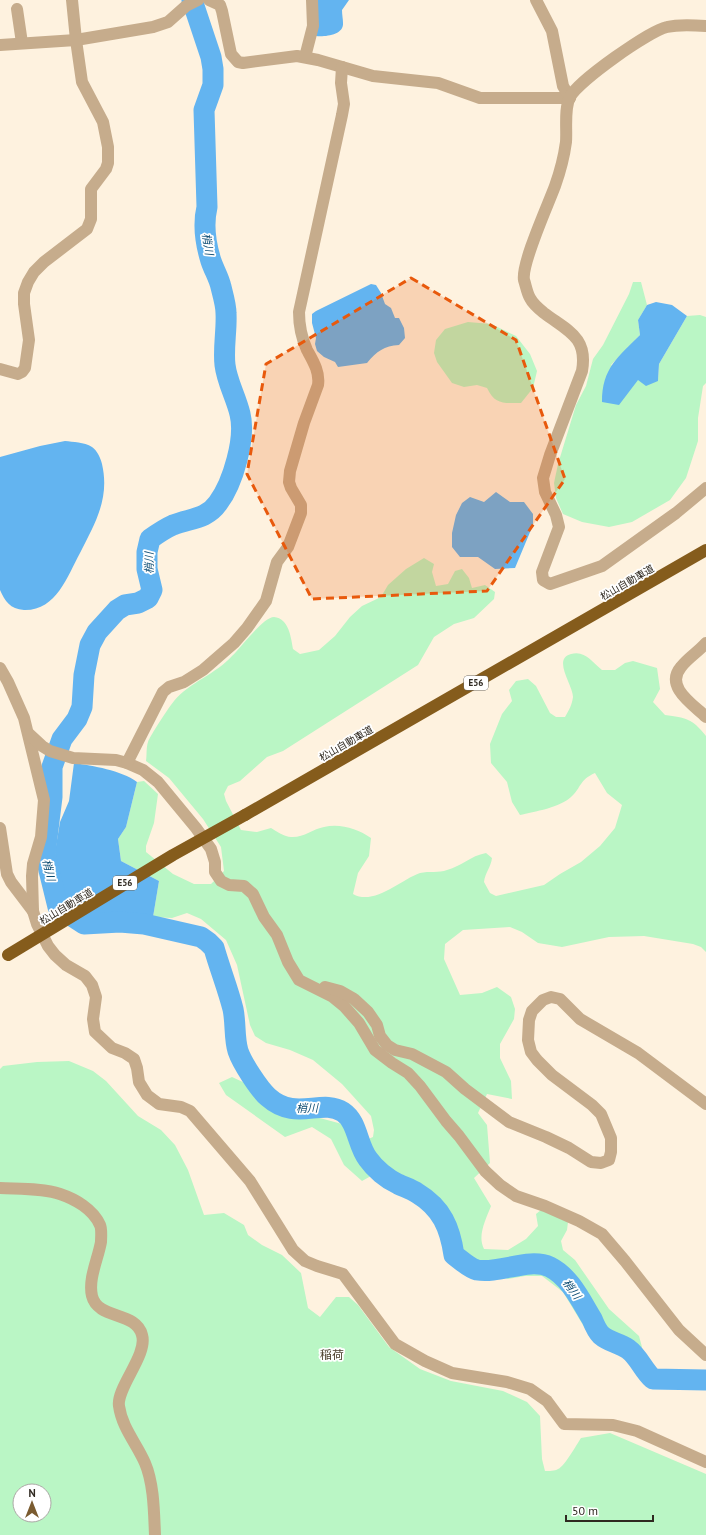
<svg xmlns="http://www.w3.org/2000/svg" width="706" height="1535" font-family="'PT Sans','Noto Sans JP',sans-serif">
<style>
.green{fill:#baf6c5;fill-rule:evenodd}
.water{fill:#63b4f0}
.lines{fill:none;stroke-linecap:round;stroke-linejoin:round}
.river{stroke:#63b4f0;stroke-width:21}
.minor{stroke:#c6ac8c;stroke-width:12}
.motorway{stroke:#855c1c;stroke-width:12}
.motorway-bridge{stroke:#855c1c;stroke-width:12}
.marked{fill:#e8590c;fill-opacity:0.2;stroke:#e8590c;stroke-width:3;stroke-dasharray:8 5;stroke-linejoin:round}
.labels{text-anchor:middle;stroke-width:3.5;stroke-linejoin:round;paint-order:stroke}
.shield{fill:#fff;stroke:#6d6963;stroke-width:1}
.shield-label{font-size:9px;font-weight:bold;fill:#2f2920}
.street-label{font-size:10px;fill:#2f2920;stroke:#fff}
.water-label{font-size:11px;font-style:italic;fill:#0d4c73;stroke:#fff}
.quarter-label{font-size:12px;fill:#4d412e;stroke:#fff}
</style>
<rect width="100%" height="100%" fill="#fef2df"/>
<g class="green">
<polygon points="633,282 641,282 647,305 638,320 640,335 611,365 638,379 658,381 659,364 687,316 700,315 706,317 706,383 703,386 698,418 698,441 686,478 670,500 632,522 609,527 582,522 563,514 556,498 554,483 558,464 576,405 586,386 593,359 603,345 629,294"/>
<path d="M468,322L491,324L516,336L530,354L537,371L533,388L521,403C504,403 495,405 487,388L477,385L464,387L452,383L437,362L434,353L436,340L445,329Z"/>
<path d="M424,558L434,564L432,572L436,586L448,584L455,571L462,569L469,578L472,588L485,585L495,592L494,599L474,618L454,624L434,637L418,665L283,751L267,757L240,781L228,786L224,794L226,801L241,830L257,832L271,828C276,831 285,837 291,837C303,838 313,829 324,827C340,823 358,829 371,838L369,856L358,873L353,894C374,906 400,880 420,873C429,871 439,873 447,870C462,866 470,856 486,853L492,858C491,867 485,873 484,882L490,893L496,896L544,885L560,874L581,862L600,846L615,828L622,805L607,793L595,773C579,780 582,787 571,797C561,807 534,812 520,815L512,802L507,782L491,763L490,744L502,714L512,701L509,690L516,681L528,679L536,686L550,713L556,717H565C569,710 572,705 573,697C573,685 552,659 571,654C585,650 592,662 602,670H615L625,663L633,661L657,668L660,689L653,702L665,715C686,718 692,718 706,736V952L701,947L693,944L644,936L609,937L562,947L538,943L522,932L510,927L463,930L445,944L444,959L460,995L482,993L497,987L511,997L515,1009L514,1019L500,1044V1058L511,1081L512,1099L487,1094L478,1113L487,1125L490,1163L474,1178L491,1206C486,1219 477,1236 484,1249L508,1250L526,1239L538,1226L536,1214L541,1210L568,1222L567,1230L561,1241L563,1250L575,1260L609,1309L639,1336L642,1347L635,1355L625,1358L599,1343L586,1330L563,1292L542,1276H525L508,1279L481,1269L457,1257L448,1241L440,1223L429,1209L408,1192L393,1174L380,1171L362,1181L344,1165L331,1139L312,1127L285,1137L226,1095L219,1083L232,1077L245,1083L269,1102L276,1111L285,1114H305L342,1124L352,1136L359,1140H366L373,1137L374,1130L371,1116L342,1084L313,1060L290,1050L266,1043L255,1036L250,1025L237,965L226,940L201,919L187,913L172,918L153,917L159,881L121,861L118,839L126,827L137,782L144,781L158,794L154,823L146,846V852L173,874L194,884H211L224,871L221,847L203,819L169,778L146,761C147,755 146,748 148,742C150,736 169,707 174,701C190,682 216,674 232,656C241,648 263,617 274,617C289,618 291,638 293,649L300,654L319,650L335,636L350,617L362,606L381,597L388,585L406,569Z"/>
<path d="M69,1061L93,1071L106,1081L138,1116L161,1130L175,1145L188,1170L204,1215L224,1213L244,1225L248,1235L262,1245L282,1255L301,1273L308,1308L320,1317L336,1297H349L358,1305L389,1347L420,1369L451,1381L503,1391L527,1402L540,1416L542,1459L545,1471C549,1471 555,1471 558,1469C564,1467 577,1444 581,1438L610,1433L706,1474V1535H0V1069L3,1066L37,1062ZM20,1491H44V1515H20Z"/>
</g>
<g class="water">
<path d="M314,0H349L342,10C342,15 343,19 343,23C344,35 325,37 316,36Z"/>
<path d="M371,284L376,285L381,293L385,304L391,308L395,318H399L404,328L405,338L399,345C384,346 377,351 367,363L338,367L335,362L324,357L317,351L315,344L316,338L312,323V314L316,311Z"/>
<path d="M656,302L672,305L687,316L659,364L658,381L646,386L638,380L619,405L602,402C602,368 618,357 640,335L638,320L647,305Z"/>
<path d="M65,441C73,442 84,442 92,447C97,450 101,459 102,464C110,499 95,523 80,553C67,577 56,611 24,610C10,609 5,601 0,590V457L40,446Z"/>
<polygon points="496,492 510,502 524,502 533,514 533,525 515,568 495,569 478,557 460,557 452,547 452,533 456,515 462,503 470,497 484,502"/>
<path d="M74,763C93,766 121,770 137,782L126,827L118,839L121,861L159,881L153,917L118,914L93,916L68,905L56,871L55,852L60,822L69,801Z"/>
</g>
<g class="lines">
<path class="river" d="M192,0L211,57L213,69V85L204,110L207,207C203,224 206,245 211,261C214,270 219,278 221,287C223,295 226,305 226,313C227,330 223,348 225,365C227,382 236,397 240,414C246,438 233,483 218,503C206,520 190,518 173,525C164,529 157,534 150,539L147,552V569L152,590L148,598L138,603L125,605L117,610L97,632L90,645L84,675L82,707L77,719L62,739L52,767V797L45,854L58,907L84,924L120,922L144,924L201,937L208,942L214,948C220,969 228,989 233,1009C236,1023 234,1038 238,1051C242,1063 259,1089 268,1097C296,1122 321,1098 343,1112C358,1122 357,1145 368,1159C375,1169 387,1179 398,1184C404,1187 411,1189 417,1193C442,1208 450,1228 454,1255C461,1260 469,1268 477,1270C500,1274 529,1257 550,1267C570,1277 581,1301 592,1319C594,1324 597,1331 601,1335C609,1342 619,1343 628,1349C639,1357 643,1370 653,1379L706,1380"/>
<g class="minor">
<polyline points="209,0 220,5 222,11 231,54 238,62 243,63 297,56 318,60 373,76 438,83 480,98 570,98"/>
<polyline points="536,0 552,31 563,86 570,98"/>
<polyline points="17,9 22,43"/>
<path d="M706,26C693,25 679,24 667,27C649,31 578,81 570,97C564,108 567,130 566,142C564,157 560,172 555,186C548,205 521,264 524,280C526,286 527,293 530,298C533,304 539,309 544,313C568,331 588,337 582,371L550,455L543,478L545,492L556,515L559,527L542,572L543,580L550,584L602,566L676,513L706,488"/>
<polyline points="0,45 76,40 153,27 168,22 186,6 198,0"/>
<polyline points="305,57 313,26 312,0"/>
<polyline points="0,369 18,374 22,372 25,368 29,340 24,304 24,293 28,282 34,272 44,262 87,229 91,219 91,189 106,169 108,163 108,147 103,122 82,82 76,40 72,0"/>
<path d="M706,643C698,652 688,658 681,667C664,687 694,705 706,717"/>
<polyline points="0,668 8,682 24,718 44,800 41,837 33,864 32,876 33,911 37,924 48,946 55,955 66,965 85,976 92,985 96,997 93,1019 95,1032 112,1048 125,1053 134,1059 137,1068 139,1082 147,1095 159,1104 181,1107 190,1111 250,1181 293,1250 305,1261 317,1266 343,1274 395,1344 425,1361 452,1373 507,1382 530,1389 547,1401 564,1424 613,1425 637,1431 706,1462"/>
<polyline points="29,734 42,746 50,751 73,758 116,760 127,763 143,770 158,782 196,828 211,849 215,862 215,872 221,881 229,885 244,886 253,894 264,917 277,935 288,962 299,980 333,997 344,1006 359,1023 375,1050 392,1063 408,1073 420,1086 446,1121 459,1136 485,1171 500,1185 516,1196 545,1206 579,1221 602,1234 625,1261 679,1330 706,1355"/>
<path d="M127,763L163,692L169,687L184,682L203,670L234,643L247,628L266,601L277,562L288,547L301,513V505L291,488L289,482L290,471L304,423L318,385C320,372 313,361 307,350C302,339 299,324 299,312L342,115L344,104L341,83L342,67"/>
<polyline points="0,828 7,874 11,882 33,911"/>
<polyline points="325,987 340,991 354,999 368,1012 377,1025 380,1036 387,1045 395,1050 412,1054 446,1072 465,1089 509,1122 546,1137 569,1148 591,1162 601,1163 609,1160 611,1152 611,1138 601,1114 592,1105 552,1075 537,1060 531,1052 528,1040 529,1020 532,1011 543,1000 551,997 560,999 580,1019 638,1053 706,1104"/>
<path d="M0,1188C18,1189 43,1188 60,1194C75,1199 93,1209 100,1225C102,1229 101,1238 101,1242C98,1259 88,1279 92,1296C98,1320 136,1311 142,1335C148,1355 116,1388 119,1406C122,1428 137,1444 145,1463C154,1484 154,1513 155,1535"/>
</g>
<polyline class="motorway" points="245,815 706,550"/>
<polyline class="motorway-bridge" points="8,955 173,855 245,815"/>
</g>
<path class="marked" d="M411,278L516,340L565,479L487,591L312,599L247,474L266,364Z"/>
<g class="labels">
<g class="shield">
<rect x="464" y="676" width="24" height="14" rx="3"/>
<rect x="113" y="876" width="24" height="14" rx="3"/>
</g>
<g class="shield-label">
<text x="476" y="686">E56</text>
<text x="125" y="886">E56</text>
</g>
<g class="street-label">
<text transform="translate(627 582) rotate(-30)" y="4">松山自動車道</text>
<text transform="translate(346 743) rotate(-30)" y="4">松山自動車道</text>
<text transform="translate(66 906) rotate(-31)" y="4">松山自動車道</text>
</g>
<g class="water-label">
<text transform="translate(208 244) rotate(81)" y="4">梢川</text>
<text transform="translate(149 563) rotate(-90)" y="4">梢川</text>
<text transform="translate(49 870) rotate(76)" y="4">梢川</text>
<text transform="translate(307 1108) rotate(-1)" y="4">梢川</text>
<text transform="translate(572 1289) rotate(54)" y="4">梢川</text>
</g>
<g class="quarter-label">
<text x="332" y="1359">稲荷</text>
</g>
</g>
<g transform="translate(32 1503)"><circle r="19" fill="#ffffff" stroke="#aca9a6"/>
<path d="M0-3L7 15L0 10L-7 15Z" fill="#7a5b30"/>
<text y="-6" font-size="11" font-weight="bold" text-anchor="middle" fill="#2f2920">N</text>
</g>
<path d="M566 1515v6h87v-6" fill="none" stroke="#2f2920" stroke-width="2"/>
<text x="572" y="1515" font-size="12" fill="#2f2920" stroke="#ffffff" stroke-width="3" paint-order="stroke">50 m</text>
</svg>
